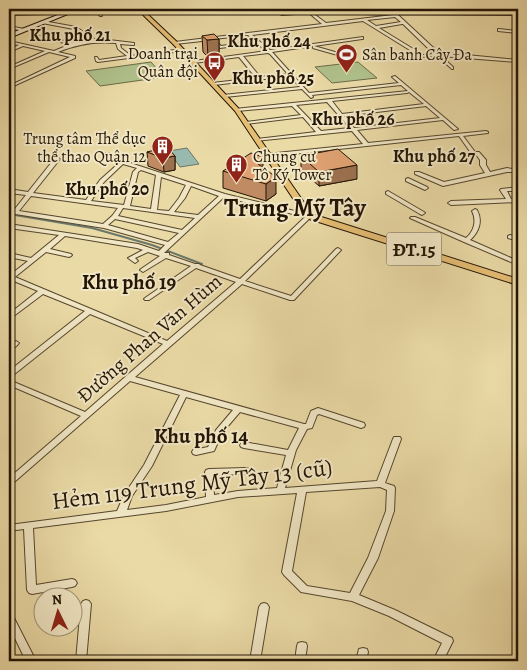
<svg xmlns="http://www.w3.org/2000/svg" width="527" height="670" font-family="Alegreya,serif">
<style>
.green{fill:#b0c18c;stroke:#6a6b48}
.water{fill:#9ab9ae;stroke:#6a776a}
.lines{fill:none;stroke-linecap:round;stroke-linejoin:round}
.stream{stroke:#6a776a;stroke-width:2}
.minor-casing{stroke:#55462d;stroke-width:2}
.secondary-casing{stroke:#231505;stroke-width:2}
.primary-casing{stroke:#231505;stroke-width:2}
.minor{fill:#f1e7c5;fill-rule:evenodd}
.secondary{fill:#f1e7c5;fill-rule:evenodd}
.primary{fill:#e5bd73;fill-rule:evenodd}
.wall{fill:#c08a62;stroke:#231505}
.shaded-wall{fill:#9c7150;stroke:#231505}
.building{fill:#dfa172;stroke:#231505}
.labels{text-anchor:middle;stroke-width:4;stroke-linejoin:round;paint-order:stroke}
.far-poi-label{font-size:16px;fill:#231505;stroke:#f1e7c5;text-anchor:end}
.far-neighbourhood-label{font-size:18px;font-weight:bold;fill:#231505;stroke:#f1e7c5}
.shield{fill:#f1e7c5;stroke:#61543f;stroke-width:1}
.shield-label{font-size:19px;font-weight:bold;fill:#231505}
.street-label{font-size:20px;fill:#231505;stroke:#f1e7c5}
.neighbourhood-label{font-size:21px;font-weight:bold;fill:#231505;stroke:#f1e7c5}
.near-street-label{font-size:24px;fill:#231505;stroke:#f1e7c5}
.district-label{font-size:25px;font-weight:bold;fill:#231505;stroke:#f1e7c5}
</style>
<rect width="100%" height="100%" fill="#eadaa6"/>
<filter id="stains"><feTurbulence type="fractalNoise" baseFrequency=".004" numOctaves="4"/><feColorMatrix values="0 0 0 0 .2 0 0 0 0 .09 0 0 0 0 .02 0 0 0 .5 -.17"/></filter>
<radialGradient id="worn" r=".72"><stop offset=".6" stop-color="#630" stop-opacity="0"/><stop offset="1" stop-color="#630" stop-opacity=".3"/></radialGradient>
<g class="green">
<polygon points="151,62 164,77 100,86 86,71"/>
<polygon points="358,62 377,78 332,83 315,67"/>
</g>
<polygon class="water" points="187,148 199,164 180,167 169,151"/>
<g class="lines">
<polyline class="stream" points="9,214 92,228 152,245 202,264"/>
<defs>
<g id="minor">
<polygon points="94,9 98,9 102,16 100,16"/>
<path d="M310,11L326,23L393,15L363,14L364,12H390L392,11L394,12L518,13V15L397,14L439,53H446L518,60V62L441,56L453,67V69H452L437,56L421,57L363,21L252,35L270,50L363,37V39H362L314,46L342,54V56H341L313,48V46L272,52L309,93L399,83L392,77L395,76L458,129L454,130L443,120L357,130L368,143L486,131L488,132V133L463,136L475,152H479L486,160V165L490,172L507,168L518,170V172H507L443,186L415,174V172H419L444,182L485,173L480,165V160L475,153H471L459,136L265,157L264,156L267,154L363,144L352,131L255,141V139H257L316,132L303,117L246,124L244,123L246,122L301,115L292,106L237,111L235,110V109L408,91L401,85L312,95L313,97L311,98L302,89L225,97L223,96V95L300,87L290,76L214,85H212V83L256,78L239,57L194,63L192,62L194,61L266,51L257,43L220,48L211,40L175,44L173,43L175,42L322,24L309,13L282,15L280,14L282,13ZM395,17L401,22L376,26L367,20ZM402,24H403L434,54L423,55L379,28ZM248,35L255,41L221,46L214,39ZM268,53L270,54L288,74L260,77L243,56ZM409,92L424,104L342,114L332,101L407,93ZM327,102L350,128L321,131L296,105ZM426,106L440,118L354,128L344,116Z"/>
<polygon points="45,12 46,14 9,15 9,13"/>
<path d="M43,21L76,27L96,40H109L134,43V45H133L120,44L121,48L131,56L182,49L184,50L182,51L98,62L96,61L95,57H97L99,60L127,56L118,49L116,43C96,41 77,44 58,52L75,56V58L9,88V86L70,57L49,52L9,69V67L45,51L23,46L9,52V50L19,45L9,43V41L54,51L71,44L39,38L37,37L38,36L76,43L92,40L74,29L42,23V21Z"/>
<polygon points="9,26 24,29 26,30 24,31 9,28"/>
<polygon points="499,29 518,31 518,33 498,31 498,29"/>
<path d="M105,153H109L112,157L225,194L311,215V217L245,281L291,296L336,249L338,248L341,250L294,300H290L242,284L135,377L304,424H306L311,411L318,408L364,423L365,425L364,427L361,428L319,414L317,415L312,428L307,429L296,450L285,488L377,481L393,439L394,437H400L401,439L385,483L394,486L395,488L394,511L378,558L359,595L395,610L452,638L453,641L443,661H433L442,643L389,616L352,601L301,592L284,575L282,572L297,493L238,497L166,511L33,528L36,585L72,579L75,580L77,583L75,586L72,587L32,594L29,593L27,590L24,529L9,531V525L117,511L124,495L144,465L180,395L130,381L12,484L9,485V478L81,416L9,385V380L85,412L163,344L90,314L12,376H9V371L85,311L43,294L11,318L9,319V314L38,291L9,279V275H10L28,261L9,257V253L31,258L59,235L9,228V224L138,244L159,251L165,245L104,228L9,213V209L14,210L26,195L9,193V189L28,192L55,158L57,157L60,159L33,193L86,200L100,180L119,163L108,159L105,154ZM123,164L137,168L133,172L124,205L91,201L104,182ZM141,170L156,175L151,209L130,206L138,172ZM161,177L186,185L179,198L169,211L157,210ZM191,186L219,196L198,215L174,212L185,198ZM31,196L118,208L112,216L103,224L19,211ZM224,197L305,217L240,279L200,265L199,264H195L169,255V253H164ZM123,208L195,218L182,230L118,216ZM115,219L179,233L168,242L108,225ZM65,236L137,248L143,250L128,258L135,263L138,261L135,258L148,252L160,256L141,269L140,270L143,272L166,258L191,266L145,298L144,299L145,300H149L196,268L236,282L167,341L15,277L46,252L69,257L71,256L72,255L71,254L50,249ZM186,397L233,410L216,430L208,447L193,450L192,452L193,454L196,455L214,451L222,433L240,412L299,428L288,450L244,442L241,443L240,445L241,447L244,448L286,455L277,488L238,491L214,495L213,475L246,474L249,473L250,471L249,469L246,468L209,469L206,470L205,472L206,497L166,505L127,510L132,496L152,466ZM380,487L387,490L386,511L368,558L350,593L307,586L292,571L306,492Z"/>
<polygon points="408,178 427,187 428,188 425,190 423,189 406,181 406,179"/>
<polygon points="518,187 518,191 507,191 511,199 518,198 518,202 451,205 448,203 451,201 506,199 500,190 501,189"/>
<polygon points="388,191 424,212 425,213 422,215 420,214 386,194 386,192"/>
<path d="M475,209L477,210C483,221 479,232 470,240L518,261V265L464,242L410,218L411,217H415L466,238C474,231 477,221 472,211Z"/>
<polygon points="518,211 518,215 514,213 515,212"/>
<polygon points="510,235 518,237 518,241 508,238 508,236"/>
<path d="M16,341L19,343C17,346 13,349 9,350V345Z"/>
<polygon points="86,600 89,601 91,604 86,661 76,661 81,604 83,601"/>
<polygon points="264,603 267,604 269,607 260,661 250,661 259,607 261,604"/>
<polygon points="9,613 12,614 36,661 26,661 9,626"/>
<polygon points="302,642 306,643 307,646 305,661 295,661 297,646 298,643"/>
<polygon points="363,648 367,649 368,652 366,661 356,661 359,649"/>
</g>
<polygon id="secondary" points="73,9 80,9 9,38 9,34"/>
<polygon id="primary" points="137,9 142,9 177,42 239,109 312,214 518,279 518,285 306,218 235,111 173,44"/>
</defs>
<use href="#minor" class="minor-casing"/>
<use href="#secondary" class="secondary-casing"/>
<use href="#primary" class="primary-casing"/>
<use href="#minor" class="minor"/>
<use href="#secondary" class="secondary"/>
<use href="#primary" class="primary"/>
</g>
<g class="wall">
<polygon points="49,9 64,9 55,12 50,11"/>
<polygon points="202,36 219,39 219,56 208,57 203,52"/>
<polygon points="147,152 175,156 175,170 164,172 148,166"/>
<polygon points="301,156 357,179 319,186 301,170"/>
<polygon points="263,168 276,194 266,201 223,188 223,171"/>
</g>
<g class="shaded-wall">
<polygon points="54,9 64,9 55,12"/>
<polygon points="219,39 219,56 208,57 207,40"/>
<polygon points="175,156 175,170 164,172 163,158"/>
<polygon points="263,157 263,173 258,164"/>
<polygon points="357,165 357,179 319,186 319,172"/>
<polygon points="276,177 276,194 266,201 266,184"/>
</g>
<g class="building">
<polygon points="214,34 219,39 207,40 202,36"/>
<polygon points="167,147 175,156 163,158 147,152"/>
<polygon points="338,149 357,165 319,172 301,156"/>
<polygon points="251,153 263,157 258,164 276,177 266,184 223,171"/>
</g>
<defs>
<symbol id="stadium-pin" viewBox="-11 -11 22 30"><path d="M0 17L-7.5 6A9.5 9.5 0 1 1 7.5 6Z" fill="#8f2418" stroke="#f1e7c5"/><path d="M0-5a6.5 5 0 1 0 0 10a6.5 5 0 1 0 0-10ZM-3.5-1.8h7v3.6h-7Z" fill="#fff"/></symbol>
<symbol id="bus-pin" viewBox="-11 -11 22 30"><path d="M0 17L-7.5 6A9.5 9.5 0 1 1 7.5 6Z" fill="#8f2418" stroke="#f1e7c5"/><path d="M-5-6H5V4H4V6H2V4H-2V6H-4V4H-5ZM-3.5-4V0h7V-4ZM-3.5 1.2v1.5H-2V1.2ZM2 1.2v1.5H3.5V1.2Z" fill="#fff"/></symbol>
<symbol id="building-pin" viewBox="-11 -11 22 30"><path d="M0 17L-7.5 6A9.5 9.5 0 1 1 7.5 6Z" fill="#8f2418" stroke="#f1e7c5"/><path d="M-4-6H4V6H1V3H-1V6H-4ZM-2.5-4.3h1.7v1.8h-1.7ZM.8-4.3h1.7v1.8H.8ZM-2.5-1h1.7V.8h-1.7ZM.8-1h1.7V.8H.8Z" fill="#fff"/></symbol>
</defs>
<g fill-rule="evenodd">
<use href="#stadium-pin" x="334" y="42" width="25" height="34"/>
<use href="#bus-pin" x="202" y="50" width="25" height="34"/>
<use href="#building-pin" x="150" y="134" width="25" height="34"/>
<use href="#building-pin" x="224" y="152" width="25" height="34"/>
</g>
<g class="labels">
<g class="far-poi-label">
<text x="198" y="59">Doanh trại<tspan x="198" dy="18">Quân đội</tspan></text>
<text x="362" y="60" text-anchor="start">Sân banh Cây Đa</text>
<text x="146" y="144">Trung tâm Thể dục<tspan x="146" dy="18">thể thao Quận 12</tspan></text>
<text x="253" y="162" text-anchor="start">Chung cư<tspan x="253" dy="18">Tô Ký Tower</tspan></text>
</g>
<g class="far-neighbourhood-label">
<text x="70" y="41">Khu phố 21</text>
<text x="269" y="47">Khu phố 24</text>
<text x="273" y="84">Khu phố 25</text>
<text x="353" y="125">Khu phố 26</text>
<text x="434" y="162">Khu phố 27</text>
<text x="107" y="195">Khu phố 20</text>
</g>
<rect class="shield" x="386.5" y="232.5" width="55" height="33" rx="4"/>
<g class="shield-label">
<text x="414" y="256">ĐT.15</text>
</g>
<g class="street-label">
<text transform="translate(149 338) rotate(-41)" y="7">Đường Phan Văn Hùm</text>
</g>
<g class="neighbourhood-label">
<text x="129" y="289">Khu phố 19</text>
<text x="201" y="443">Khu phố 14</text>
</g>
<g class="near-street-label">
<text transform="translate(192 484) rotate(-7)" y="8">Hẻm 119 Trung Mỹ Tây 13 (cũ)</text>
</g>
<g class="district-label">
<text x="295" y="216">Trung Mỹ Tây</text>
</g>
</g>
<rect width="527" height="670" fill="none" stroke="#eadaa6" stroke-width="30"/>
<rect x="10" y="10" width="507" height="650" fill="none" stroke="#231505" stroke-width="2.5"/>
<rect x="15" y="15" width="497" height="640" fill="none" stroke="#231505"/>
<g transform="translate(58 612) rotate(355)"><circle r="24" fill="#f1e7c5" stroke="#9f9378"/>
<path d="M0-4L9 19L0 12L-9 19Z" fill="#8f2418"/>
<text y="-8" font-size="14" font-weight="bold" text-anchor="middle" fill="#231505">N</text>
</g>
<rect width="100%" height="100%" filter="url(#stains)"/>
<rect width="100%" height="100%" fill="url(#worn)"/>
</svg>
